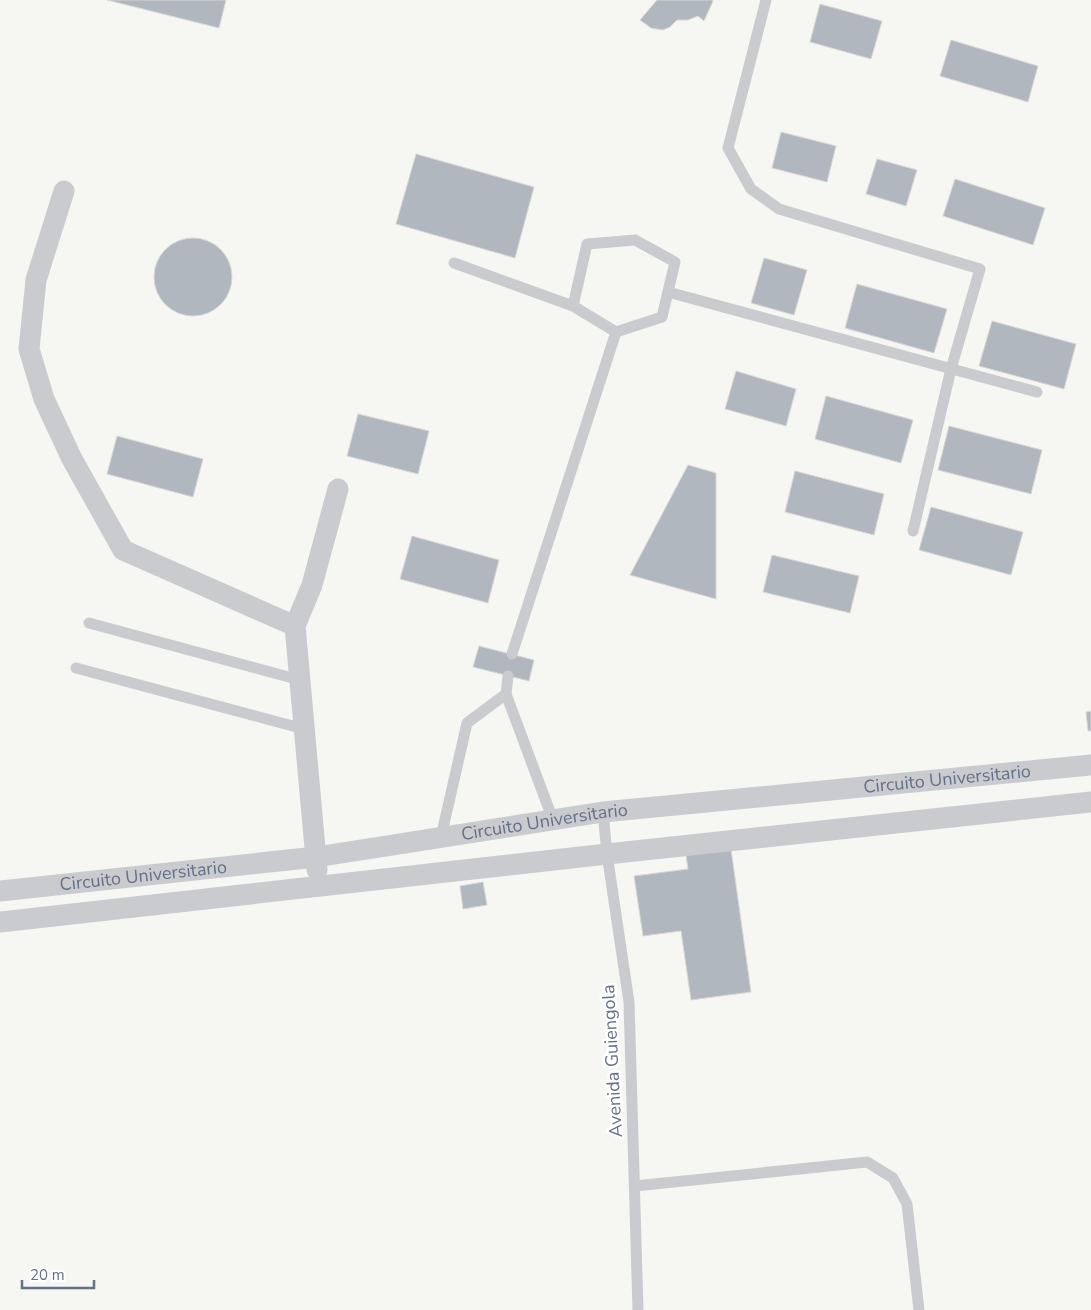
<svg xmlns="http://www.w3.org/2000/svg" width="1091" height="1310" font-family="'Nunito Sans',sans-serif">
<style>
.building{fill:#b1b7be;stroke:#d8d8d6}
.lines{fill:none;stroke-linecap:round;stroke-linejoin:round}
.service{stroke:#c9cbcf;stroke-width:11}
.minor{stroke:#c9cbcf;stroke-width:21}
.labels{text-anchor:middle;stroke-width:5;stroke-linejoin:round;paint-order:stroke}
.street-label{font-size:18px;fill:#647187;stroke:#fff}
</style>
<rect width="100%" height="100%" fill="#f6f7f3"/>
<g class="building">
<polygon points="107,0 226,0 219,28"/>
<polygon points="657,0 712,0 713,1 704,21 698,16 688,20 677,20 670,27 663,30 651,28 640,20"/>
<polygon points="820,4 882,21 871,59 810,42"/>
<polygon points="951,40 1038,66 1028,102 940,76"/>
<polygon points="781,132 836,146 827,182 772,168"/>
<polygon points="416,154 534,187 515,258 396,224"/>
<polygon points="877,159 917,170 906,206 866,194"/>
<polygon points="955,179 1045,208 1033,245 943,216"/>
<circle cx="193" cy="277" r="39"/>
<polygon points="764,258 807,270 794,315 751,303"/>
<polygon points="857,284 947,309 934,353 845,328"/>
<polygon points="992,321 1076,344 1064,389 979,366"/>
<polygon points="736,371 796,389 786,426 725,409"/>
<polygon points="826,396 913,420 901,463 815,439"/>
<polygon points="358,414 429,431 418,474 347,456"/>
<polygon points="949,426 1042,450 1031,494 938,470"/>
<polygon points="117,436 203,459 193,497 107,474"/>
<polygon points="688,465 716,473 716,599 630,575"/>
<polygon points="795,471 884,494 874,535 785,512"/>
<polygon points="931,507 1023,532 1011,575 919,550"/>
<polygon points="412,536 499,560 488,603 400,579"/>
<polygon points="772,555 859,576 850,613 763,592"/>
<polygon points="479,646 534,660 529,681 473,667"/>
<polygon points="1091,711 1091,731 1088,731 1086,712"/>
<polygon points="730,842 751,992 691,1000 681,931 643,936 634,876 688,869 685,848"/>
<polygon points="483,882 487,905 463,909 460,886"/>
</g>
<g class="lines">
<g class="service">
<polyline points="766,0 728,148 751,189 779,209 980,269 951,369 913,531"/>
<polyline points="454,263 573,306 616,332 512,654"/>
<polyline points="668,292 1037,392"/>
<polyline points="573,306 587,244 635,240 675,262 662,317 616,332"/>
<polyline points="89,623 300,680"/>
<polyline points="76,668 304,729"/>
<polyline points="508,676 506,694 553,820"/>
<polyline points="603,812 607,854 629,1002 638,1310"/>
<polyline points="441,837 467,723 506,694"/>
<polyline points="635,1186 867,1162 893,1178 907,1204 919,1310"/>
</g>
<g class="minor">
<polyline points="64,191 36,280 29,349 44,399 72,459 123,550 295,626"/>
<polyline points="317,870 295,626 312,585 338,489"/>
<path id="s1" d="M0,891L316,857L603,812L1091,765"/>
<polyline points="0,922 607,854 1091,802"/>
</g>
</g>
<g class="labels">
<g class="street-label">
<text dy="6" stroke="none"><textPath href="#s1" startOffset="954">Circuito Universitario</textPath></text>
<text dy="6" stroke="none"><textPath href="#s1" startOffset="549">Circuito Universitario</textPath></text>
<text dy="6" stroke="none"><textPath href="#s1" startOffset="144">Circuito Universitario</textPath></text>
<text transform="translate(612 1061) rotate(-93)" y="6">Avenida Guiengola</text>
</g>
</g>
<path d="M22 1280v8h72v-8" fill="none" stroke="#647187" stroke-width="2.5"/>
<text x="30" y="1280" font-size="15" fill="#647187" stroke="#ffffff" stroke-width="4" paint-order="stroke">20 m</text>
</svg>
